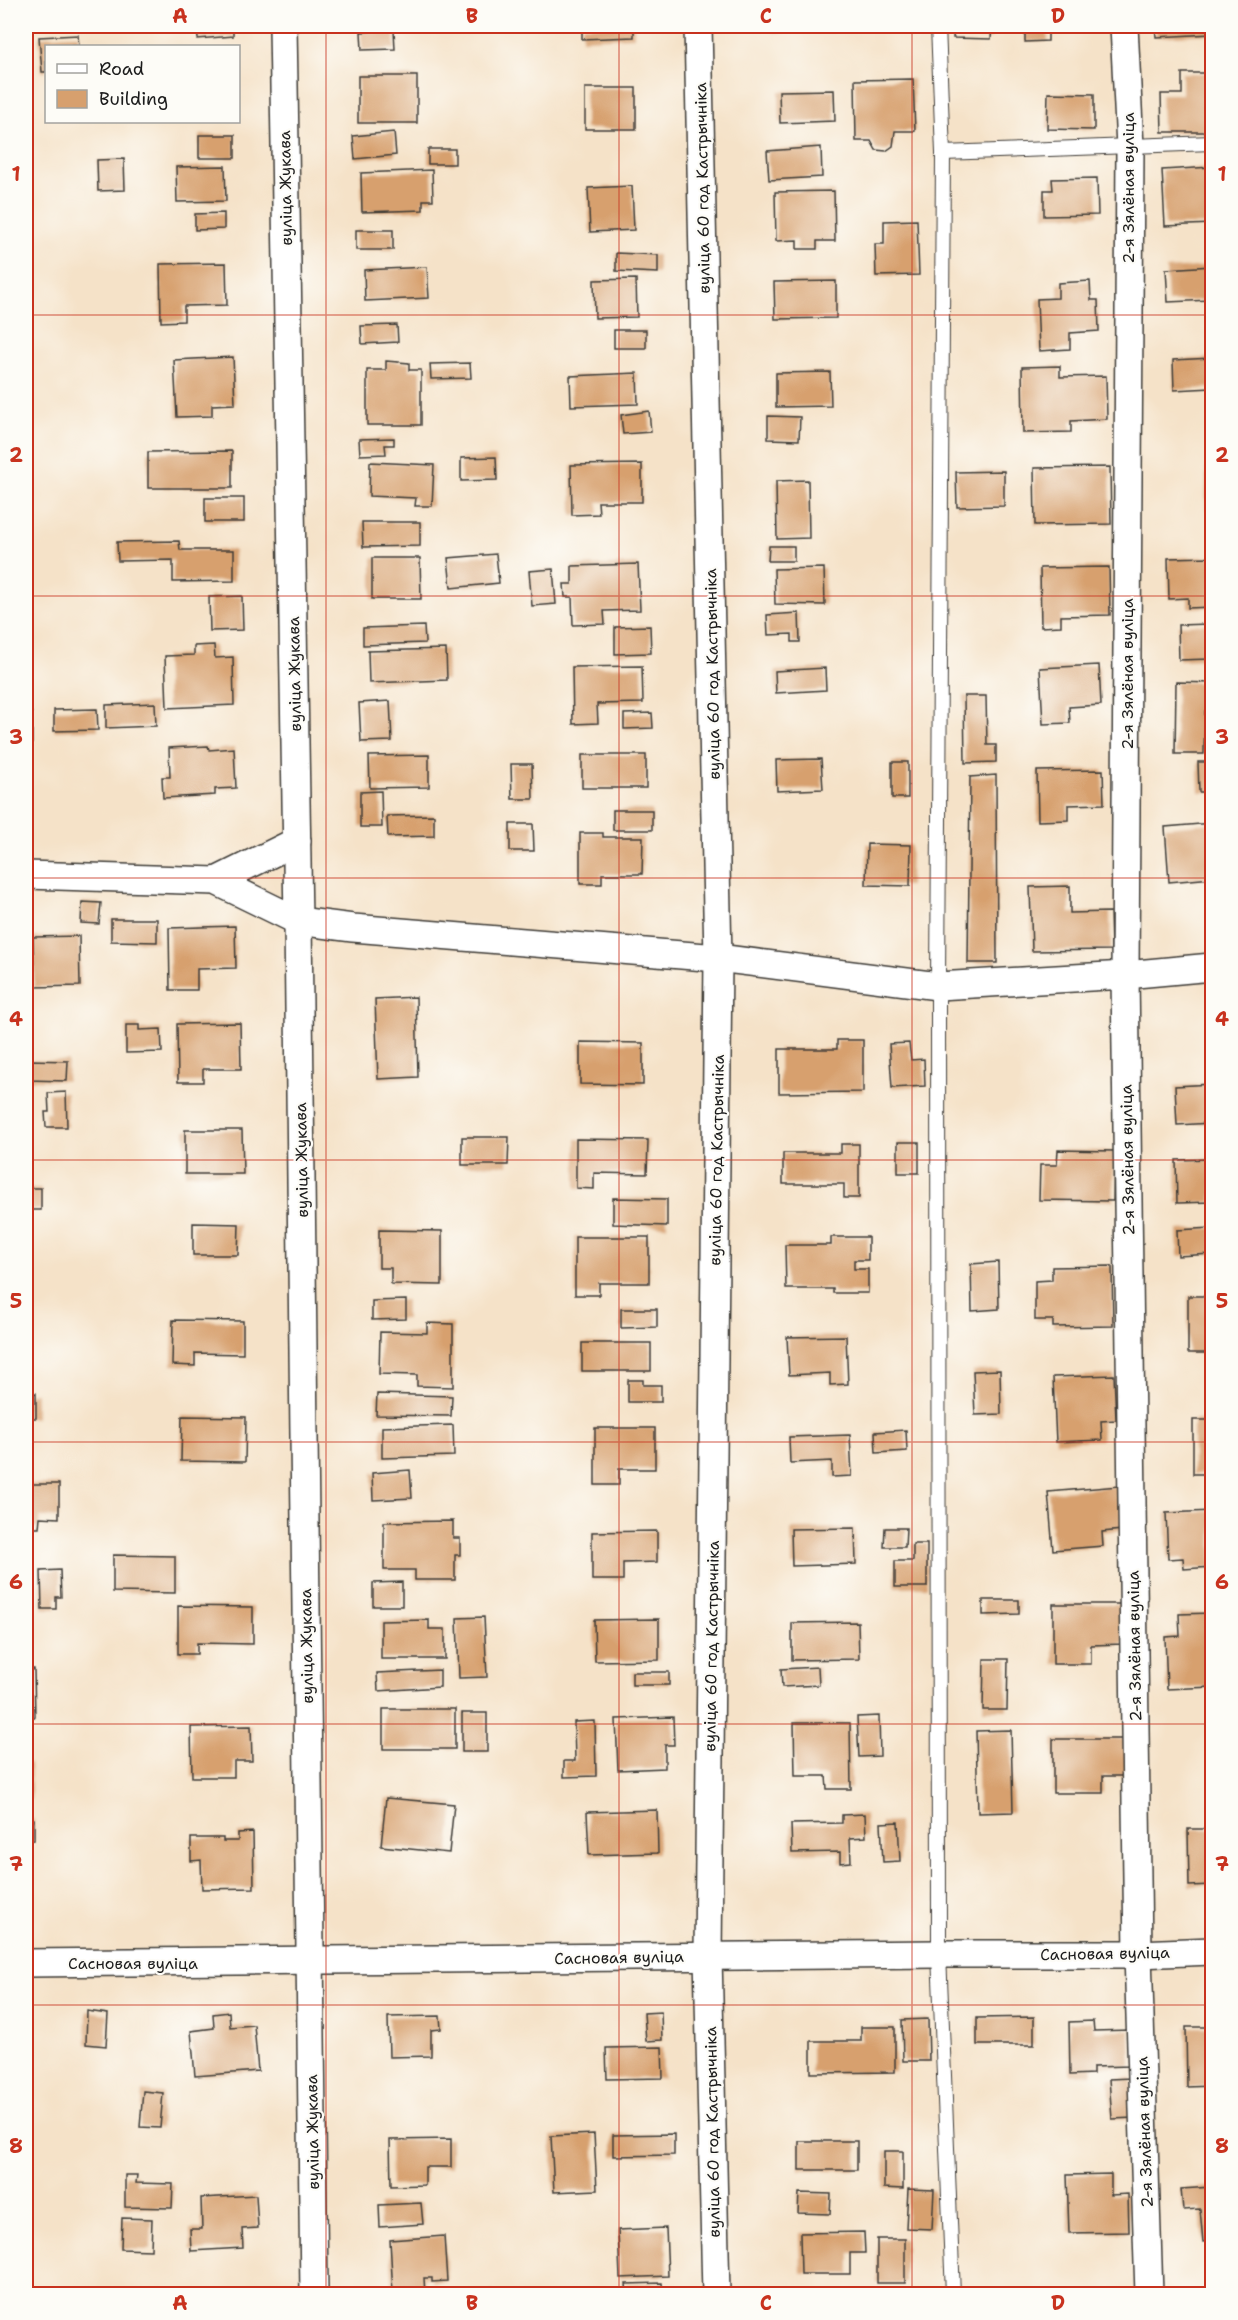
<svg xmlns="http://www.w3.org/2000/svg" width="1238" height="2320" font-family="'Shantell Sans',sans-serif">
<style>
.building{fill:#d7a06e}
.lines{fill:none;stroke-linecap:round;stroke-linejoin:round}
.lane-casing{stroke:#3d3a36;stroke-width:16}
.street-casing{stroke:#3d3a36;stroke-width:30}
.lane{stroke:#fff;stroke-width:14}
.street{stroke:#fff;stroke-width:27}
.grid{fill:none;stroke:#c8321e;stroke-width:1.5;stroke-opacity:0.55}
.labels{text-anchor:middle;stroke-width:4.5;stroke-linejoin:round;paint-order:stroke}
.street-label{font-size:16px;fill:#1c1c1c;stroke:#fdfcf7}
.neatline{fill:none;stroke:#c8321e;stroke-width:2}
.grid-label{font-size:20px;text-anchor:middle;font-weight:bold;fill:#c8321e}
</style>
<rect width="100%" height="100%" fill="#fdfcf7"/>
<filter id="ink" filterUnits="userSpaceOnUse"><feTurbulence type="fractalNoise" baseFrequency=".0167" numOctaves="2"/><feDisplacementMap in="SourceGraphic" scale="12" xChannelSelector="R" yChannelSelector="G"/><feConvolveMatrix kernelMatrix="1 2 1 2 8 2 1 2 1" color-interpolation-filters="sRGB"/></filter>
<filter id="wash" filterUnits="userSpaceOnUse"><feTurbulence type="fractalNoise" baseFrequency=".008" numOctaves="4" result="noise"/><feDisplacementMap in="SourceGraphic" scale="24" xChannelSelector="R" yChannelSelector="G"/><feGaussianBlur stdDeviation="1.35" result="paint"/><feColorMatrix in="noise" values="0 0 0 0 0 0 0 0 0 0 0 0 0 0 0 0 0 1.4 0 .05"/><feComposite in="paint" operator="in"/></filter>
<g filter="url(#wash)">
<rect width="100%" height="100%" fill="#f5e2c8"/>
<g id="blocks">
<g class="building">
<polygon points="197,26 233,26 233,36 198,39"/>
<polygon points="582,26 634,26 634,37 582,39"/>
<rect x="772" y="26" width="61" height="6"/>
<polygon points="954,26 992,26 991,39 953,38"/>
<polygon points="1025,26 1094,26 1094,30 1048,32 1048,41 1025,42"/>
<polygon points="1155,26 1212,26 1212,34 1156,37"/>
<polygon points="394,30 395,49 362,50 361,32"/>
<polygon points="78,35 79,46 46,46 46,72 42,72 39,37"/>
<polygon points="1182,73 1212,73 1212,132 1162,132 1161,94 1182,94"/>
<rect x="358" y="76" width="59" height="47"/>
<polygon points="913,79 915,131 895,131 893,146 886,151 876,150 871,141 856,141 855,80"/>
<rect x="585" y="88" width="51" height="41"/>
<polygon points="834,90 835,121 780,123 779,91"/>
<polygon points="1048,93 1094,94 1094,130 1047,129"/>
<polygon points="394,132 396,155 355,159 353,136"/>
<rect x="199" y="135" width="36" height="23"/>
<polygon points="821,147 822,177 769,180 767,151"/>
<rect x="428" y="149" width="27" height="15"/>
<polygon points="124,159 125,190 98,191 97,160"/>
<polygon points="225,166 226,201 177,202 176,167"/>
<polygon points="1212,167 1212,224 1165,226 1162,170"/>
<polygon points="432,170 433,200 423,200 423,210 362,212 361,173"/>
<polygon points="1097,178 1098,215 1044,216 1044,190 1053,190 1052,179"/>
<polygon points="632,186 634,230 590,232 588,188"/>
<polygon points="834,191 835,241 817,241 817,249 797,249 797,240 776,241 775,192"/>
<polygon points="224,213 224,229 195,230 195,214"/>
<polygon points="917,220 919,275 876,276 875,244 884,244 884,221"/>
<rect x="356" y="230" width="37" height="20"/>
<polygon points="616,253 658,255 658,273 616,271"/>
<polygon points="226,263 227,305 184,306 184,321 161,322 160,264"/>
<polygon points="1212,266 1212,314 1211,314 1210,300 1168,302 1166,269"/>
<polygon points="427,267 429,298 365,301 364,270"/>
<polygon points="636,279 637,317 595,318 594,280"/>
<polygon points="836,281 836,318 775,319 774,282"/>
<polygon points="1090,281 1091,300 1098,300 1099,331 1070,333 1070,349 1039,351 1037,299 1058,298 1058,283"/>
<polygon points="397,325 398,342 362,344 361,326"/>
<rect x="614" y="330" width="32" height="18"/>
<polygon points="233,357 235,404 212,405 212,416 177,417 174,360"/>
<polygon points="1212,358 1212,388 1174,390 1173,360"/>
<polygon points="386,361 409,363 409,370 421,370 421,425 367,425 367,370 386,370"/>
<polygon points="470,363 471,378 431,379 430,364"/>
<polygon points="1060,366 1060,377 1106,376 1107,419 1071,421 1071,432 1023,433 1022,367"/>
<polygon points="830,372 831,406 776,407 776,373"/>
<polygon points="637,373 638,404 571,406 570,376"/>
<polygon points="649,411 651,432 623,434 621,415"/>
<polygon points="768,416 800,417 799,440 768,439"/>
<polygon points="394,438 394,445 385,445 386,454 360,455 359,439"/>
<polygon points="232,451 232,488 148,488 148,452"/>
<polygon points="496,457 497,480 461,481 461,458"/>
<polygon points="370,462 434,465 432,506 415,506 416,498 369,496"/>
<polygon points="642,464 642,502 598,502 599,514 572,515 571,465"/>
<rect x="1206" y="464" width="6" height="46"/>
<polygon points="1110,467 1111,524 1035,525 1034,468"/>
<polygon points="1004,471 1004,506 957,507 956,472"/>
<polygon points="808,480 809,538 777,539 776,481"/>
<rect x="205" y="498" width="39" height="24"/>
<polygon points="362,522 420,522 420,546 363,547"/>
<polygon points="179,541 180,550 234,550 234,581 173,582 173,560 118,561 117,542"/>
<polygon points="769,546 794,546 794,561 768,561"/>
<polygon points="496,554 499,583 451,588 448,558"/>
<polygon points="1212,557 1212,607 1188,608 1188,598 1169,599 1168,558"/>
<polygon points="372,558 420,558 421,599 372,599"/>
<polygon points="638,564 640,610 604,611 605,624 573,625 572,597 565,597 564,584 572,584 572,566"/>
<polygon points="1109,567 1110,615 1061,616 1061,626 1041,627 1040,568"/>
<polygon points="824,568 825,605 775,604 774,569"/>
<polygon points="553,569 556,604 532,606 529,571"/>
<polygon points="242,596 243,630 210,631 209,597"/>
<polygon points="799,613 800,642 792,642 792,634 768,635 767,615"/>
<polygon points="1209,624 1210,659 1179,660 1178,625"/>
<polygon points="424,626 425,643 363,645 363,628"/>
<polygon points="650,626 651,653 615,654 615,627"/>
<polygon points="214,645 215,658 233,657 234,705 167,708 165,656 194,655 194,646"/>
<polygon points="446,649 447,680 369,683 368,651"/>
<polygon points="1099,665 1101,705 1069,707 1070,723 1043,724 1040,668"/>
<polygon points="642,666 643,703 597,704 598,723 573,724 572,667"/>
<polygon points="825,668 826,690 776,693 775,671"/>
<polygon points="1176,682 1212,683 1212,711 1205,711 1204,754 1175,754"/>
<polygon points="964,696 986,696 987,745 996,745 996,762 965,763"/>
<polygon points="390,701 392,741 361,742 359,703"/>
<polygon points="155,703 156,726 106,728 106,705"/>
<polygon points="97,709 98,730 54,731 54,710"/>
<rect x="26" y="713" width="6" height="40"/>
<polygon points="652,713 653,728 624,729 624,714"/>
<polygon points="208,746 209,750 234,748 236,788 215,789 215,795 163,798 162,777 170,777 169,748"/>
<polygon points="429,755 429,787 370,788 369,756"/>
<rect x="582" y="755" width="64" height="33"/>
<polygon points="821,759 823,789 777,791 776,760"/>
<rect x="892" y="762" width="16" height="36"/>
<polygon points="1198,762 1212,762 1212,792 1199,792"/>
<polygon points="511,764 532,764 533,799 512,799"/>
<polygon points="1103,770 1104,804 1068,805 1068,820 1038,821 1037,771"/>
<polygon points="996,775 997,963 968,963 970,777"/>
<polygon points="381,791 382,827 360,827 360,792"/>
<rect x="613" y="810" width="39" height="20"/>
<polygon points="434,815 434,836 388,837 387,816"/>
<polygon points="1212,823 1212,878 1169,882 1165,827"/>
<polygon points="510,824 533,824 534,851 510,851"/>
<polygon points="580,833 603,833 603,837 643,837 642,874 602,874 602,884 580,884"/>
<polygon points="867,844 911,845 910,886 866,885"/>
<polygon points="1070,886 1070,913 1110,912 1111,950 1032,951 1030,887"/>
<polygon points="82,902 101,903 99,924 81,923"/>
<polygon points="111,919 157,919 157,942 111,941"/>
<polygon points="235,926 236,968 197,969 197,990 170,990 169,928"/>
<polygon points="79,936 80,986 34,987 33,937"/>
<polygon points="416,997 418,1077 378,1079 375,999"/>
<polygon points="240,1023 241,1069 203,1069 203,1082 178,1082 177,1024"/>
<polygon points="126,1025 139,1025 139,1030 161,1029 162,1052 126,1053"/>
<polygon points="837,1040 863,1040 863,1092 779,1093 779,1049 837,1049"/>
<polygon points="580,1042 643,1043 643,1085 580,1084"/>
<polygon points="909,1043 911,1060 924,1059 925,1086 892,1088 889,1044"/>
<polygon points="29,1060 68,1061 67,1081 28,1080"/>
<polygon points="1212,1084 1212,1123 1177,1125 1175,1086"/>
<polygon points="66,1092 67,1127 46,1127 45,1112 49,1112 48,1093"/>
<polygon points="185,1130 242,1130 243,1174 185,1174"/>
<polygon points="462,1137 509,1137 508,1165 462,1165"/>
<polygon points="576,1139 648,1140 647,1174 594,1173 594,1189 576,1188"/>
<rect x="898" y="1142" width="21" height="31"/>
<polygon points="841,1144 859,1144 859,1198 844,1198 844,1184 783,1184 783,1153 841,1153"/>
<polygon points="1058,1150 1114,1151 1113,1201 1039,1200 1040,1165 1057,1165"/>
<polygon points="1212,1159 1212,1202 1177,1203 1176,1160"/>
<rect x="26" y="1188" width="15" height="22"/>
<polygon points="613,1198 667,1199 667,1226 613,1224"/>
<polygon points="193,1223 239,1224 238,1255 193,1255"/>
<polygon points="1212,1228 1212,1254 1178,1256 1177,1230"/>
<polygon points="379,1230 442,1231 442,1285 391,1284 391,1268 379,1268"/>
<polygon points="575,1237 649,1237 649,1283 599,1283 599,1295 575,1295"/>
<polygon points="831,1237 868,1237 868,1260 854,1260 854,1269 868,1269 868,1293 833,1293 833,1289 786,1289 785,1245 831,1245"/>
<polygon points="998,1262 999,1309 972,1311 971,1264"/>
<polygon points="1112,1266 1113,1326 1053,1327 1053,1320 1035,1320 1035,1281 1052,1280 1052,1267"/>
<rect x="1188" y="1296" width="24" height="57"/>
<polygon points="406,1300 406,1319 372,1320 372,1301"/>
<polygon points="621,1309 657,1309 657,1327 621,1328"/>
<polygon points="173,1320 243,1321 243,1354 195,1353 195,1366 172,1365"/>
<polygon points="427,1323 453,1324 453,1387 417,1386 417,1375 379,1374 380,1332 427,1333"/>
<polygon points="846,1336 848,1384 830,1385 830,1373 789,1375 787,1337"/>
<rect x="582" y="1343" width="69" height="28"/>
<polygon points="1000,1370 1001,1414 975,1415 973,1371"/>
<polygon points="1114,1375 1116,1420 1101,1421 1102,1440 1056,1442 1053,1377"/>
<polygon points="628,1380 643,1380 643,1385 661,1385 661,1402 628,1402"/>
<polygon points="36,1393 36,1418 26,1418 26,1394"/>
<polygon points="377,1394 452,1396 451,1416 376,1415"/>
<polygon points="182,1416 246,1417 245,1462 181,1461"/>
<rect x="1193" y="1420" width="19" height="54"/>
<polygon points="453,1425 454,1456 382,1458 382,1427"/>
<polygon points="595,1428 655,1428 655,1469 619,1469 619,1485 595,1485"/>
<polygon points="906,1430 907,1451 876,1453 875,1432"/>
<polygon points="850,1435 852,1476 832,1477 832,1461 790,1463 789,1437"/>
<polygon points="410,1470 412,1498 373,1500 372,1473"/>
<polygon points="26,1484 59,1484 59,1518 40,1517 39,1528 26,1528"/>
<polygon points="1119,1486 1122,1530 1102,1532 1103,1546 1053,1550 1048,1492"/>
<polygon points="1212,1511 1212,1567 1184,1569 1183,1558 1168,1559 1166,1513"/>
<polygon points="453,1521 453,1538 460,1538 460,1555 455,1555 455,1580 415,1580 415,1570 384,1570 384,1522"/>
<polygon points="855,1528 856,1564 792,1566 791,1529"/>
<polygon points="885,1528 906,1528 905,1547 884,1547"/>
<polygon points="657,1531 657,1562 623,1563 623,1580 592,1580 592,1532"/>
<polygon points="913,1544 927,1544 927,1587 895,1587 895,1561 913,1561"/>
<polygon points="113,1555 175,1556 175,1593 113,1592"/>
<polygon points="60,1570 61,1597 56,1597 56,1609 42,1609 41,1571"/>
<polygon points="402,1582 402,1606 373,1606 373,1583"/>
<polygon points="983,1600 1019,1600 1019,1614 983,1615"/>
<polygon points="1053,1604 1124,1604 1124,1644 1091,1645 1091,1664 1053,1664"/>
<polygon points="178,1606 253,1607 253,1644 197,1643 197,1654 178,1654"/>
<polygon points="1212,1613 1212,1687 1167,1689 1165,1637 1180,1636 1179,1614"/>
<polygon points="484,1617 487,1677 459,1678 457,1618"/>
<polygon points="659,1619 659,1660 595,1661 594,1620"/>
<polygon points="429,1620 429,1629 445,1629 445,1659 381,1659 381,1621"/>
<polygon points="858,1622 859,1659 792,1660 792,1623"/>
<polygon points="984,1659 1008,1659 1007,1710 983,1710"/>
<polygon points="818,1667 819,1685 782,1687 781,1669"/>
<polygon points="26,1669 34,1669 35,1717 26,1717"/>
<polygon points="440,1670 440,1687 378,1691 377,1673"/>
<rect x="632" y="1672" width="37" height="13"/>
<rect x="383" y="1709" width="72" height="40"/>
<rect x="462" y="1713" width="25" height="39"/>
<polygon points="879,1716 880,1756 859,1757 857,1717"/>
<polygon points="673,1717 674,1745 665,1745 665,1768 618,1770 616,1719"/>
<polygon points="595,1721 596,1776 564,1777 564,1761 575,1761 574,1722"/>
<polygon points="794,1723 850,1723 851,1789 827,1789 826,1776 795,1776"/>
<polygon points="251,1726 252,1761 234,1761 234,1777 192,1777 191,1727"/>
<polygon points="1011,1730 1013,1812 978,1813 976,1731"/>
<polygon points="1053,1739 1127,1739 1127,1776 1103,1776 1103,1793 1053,1793"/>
<polygon points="26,1763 30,1763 31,1799 26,1799"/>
<polygon points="386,1798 454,1804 449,1853 381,1846"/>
<polygon points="657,1810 658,1853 589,1855 587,1812"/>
<polygon points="865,1814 866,1837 850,1838 851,1862 840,1863 840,1852 792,1853 791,1824 842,1823 842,1815"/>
<polygon points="34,1819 34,1840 26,1841 26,1820"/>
<polygon points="898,1822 900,1861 883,1862 881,1823"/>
<polygon points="1188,1829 1212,1829 1212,1885 1189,1886"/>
<polygon points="253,1832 254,1888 202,1889 201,1860 191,1861 191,1838 223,1838 223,1841 238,1841 238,1833"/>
<polygon points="87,2011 108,2014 106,2046 86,2044"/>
<polygon points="229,2012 230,2027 254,2025 258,2071 195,2076 191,2031 214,2028 213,2014"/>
<polygon points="661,2012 662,2040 646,2041 644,2013"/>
<polygon points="440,2016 441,2029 431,2030 431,2056 389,2057 388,2017"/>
<polygon points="1034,2017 1034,2045 977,2045 977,2018"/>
<polygon points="928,2019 929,2061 903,2061 902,2020"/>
<polygon points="1093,2021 1094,2031 1130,2030 1131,2066 1093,2067 1093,2074 1070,2075 1069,2022"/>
<polygon points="861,2027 895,2027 895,2072 811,2073 811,2041 861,2041"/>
<polygon points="1186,2027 1212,2027 1212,2086 1187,2087"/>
<polygon points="662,2047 663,2078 607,2079 606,2048"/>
<polygon points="1132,2078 1134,2118 1112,2119 1109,2079"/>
<polygon points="143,2091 163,2093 160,2128 140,2127"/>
<polygon points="594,2134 597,2190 554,2192 551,2136"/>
<polygon points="674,2134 674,2155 613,2156 613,2135"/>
<polygon points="451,2139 451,2167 425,2167 425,2185 391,2186 390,2140"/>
<rect x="799" y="2141" width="58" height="29"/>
<polygon points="884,2151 903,2151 903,2189 884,2188"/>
<polygon points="1111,2174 1111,2195 1128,2194 1129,2232 1069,2233 1067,2175"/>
<polygon points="125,2175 137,2175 136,2183 173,2184 172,2208 125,2207"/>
<polygon points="1212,2187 1212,2241 1203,2242 1200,2209 1183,2210 1181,2189"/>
<polygon points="908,2189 934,2190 932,2229 906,2228"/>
<polygon points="799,2193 831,2194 830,2214 798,2213"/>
<polygon points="256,2195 258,2228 242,2229 243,2248 191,2251 190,2229 202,2229 201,2198"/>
<polygon points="421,2203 423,2224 380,2227 379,2205"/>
<polygon points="122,2218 152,2219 151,2250 121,2249"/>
<polygon points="666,2228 668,2276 620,2278 618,2230"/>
<polygon points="864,2232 865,2253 850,2253 850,2274 801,2274 800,2233"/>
<polygon points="444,2236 447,2281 432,2282 432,2278 424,2278 425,2294 393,2294 390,2240"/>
<rect x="877" y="2239" width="28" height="44"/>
<polygon points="662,2283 663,2294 627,2294 626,2284"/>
<rect x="464" y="2291" width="29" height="3"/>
</g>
</g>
</g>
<g filter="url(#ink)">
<use href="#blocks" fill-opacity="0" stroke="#3d3a36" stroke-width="1.5"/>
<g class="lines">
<defs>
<g id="lane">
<polyline points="938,26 943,153 938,986 939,1954 953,2294"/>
<polyline points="943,153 1212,143"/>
</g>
<g id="street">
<polyline points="283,26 298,921 314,2294"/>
<polyline points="698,26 718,958 708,1956 716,2294"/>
<polyline points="1124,26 1130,147 1125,975 1138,1954 1149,2294"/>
<polyline points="26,875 216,881 298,921 353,928 718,958 938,986 1125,975 1212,967"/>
<polyline points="216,881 297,841"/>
<polyline points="26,1963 939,1954 1138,1954 1212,1951"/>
</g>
</defs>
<use href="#lane" class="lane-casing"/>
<use href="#street" class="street-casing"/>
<use href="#lane" class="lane"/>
<use href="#street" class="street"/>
</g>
</g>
<path class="grid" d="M326,26V2294M619,26V2294M912,26V2294M26,315H1212M26,596H1212M26,878H1212M26,1160H1212M26,1442H1212M26,1724H1212M26,2005H1212"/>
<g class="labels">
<g class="street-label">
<text transform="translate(285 188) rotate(-91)" y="6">вуліца Жукава</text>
<text transform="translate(702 188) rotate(-91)" y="6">вуліца 60 год Кастрычніка</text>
<text transform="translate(1128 188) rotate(-90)" y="6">2-я Зялёная вуліца</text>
<text transform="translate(294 674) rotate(-91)" y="6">вуліца Жукава</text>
<text transform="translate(712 674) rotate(-91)" y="6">вуліца 60 год Кастрычніка</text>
<text transform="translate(1127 674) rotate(-90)" y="6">2-я Зялёная вуліца</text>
<text transform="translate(301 1160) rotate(-91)" y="6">вуліца Жукава</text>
<text transform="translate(716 1160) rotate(-89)" y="6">вуліца 60 год Кастрычніка</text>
<text transform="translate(1127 1160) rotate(-91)" y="6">2-я Зялёная вуліца</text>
<text transform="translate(306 1646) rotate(-91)" y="6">вуліца Жукава</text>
<text transform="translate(711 1646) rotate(-89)" y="6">вуліца 60 год Кастрычніка</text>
<text transform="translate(1134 1646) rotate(-91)" y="6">2-я Зялёная вуліца</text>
<text transform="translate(1105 1953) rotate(-1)" y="6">Сасновая вуліца</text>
<text transform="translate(619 1957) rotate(-1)" y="6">Сасновая вуліца</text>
<text x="133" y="1969">Сасновая вуліца</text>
<text transform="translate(312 2132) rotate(-91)" y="6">вуліца Жукава</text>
<text transform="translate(712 2132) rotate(-91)" y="6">вуліца 60 год Кастрычніка</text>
<text transform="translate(1144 2132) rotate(-92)" y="6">2-я Зялёная вуліца</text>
</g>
</g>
<rect width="1238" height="2320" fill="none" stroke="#fdfcf7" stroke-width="66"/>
<rect x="45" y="45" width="195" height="78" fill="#fdfcf7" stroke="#a3a29f" stroke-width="1.5"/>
<rect x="57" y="64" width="30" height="9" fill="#ffffff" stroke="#a3a29f" stroke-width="1.5"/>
<text x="99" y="75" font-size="18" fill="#1c1c1c">Road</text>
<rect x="57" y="90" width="30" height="18" fill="#d7a06e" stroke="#a3a29f" stroke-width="1.5"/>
<text x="99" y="105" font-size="18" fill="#1c1c1c">Building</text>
<rect x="33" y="33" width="1172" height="2254" class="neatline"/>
<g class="grid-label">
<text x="180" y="23">A</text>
<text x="472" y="23">B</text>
<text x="766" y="23">C</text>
<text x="1058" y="23">D</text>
<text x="16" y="181">1</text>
<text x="1222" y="181">1</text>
<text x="16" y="462">2</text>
<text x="1222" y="462">2</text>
<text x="16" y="744">3</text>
<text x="1222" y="744">3</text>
<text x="16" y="1026">4</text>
<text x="1222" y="1026">4</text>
<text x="16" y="1308">5</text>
<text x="1222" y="1308">5</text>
<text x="16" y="1589">6</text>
<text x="1222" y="1589">6</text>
<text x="16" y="1871">7</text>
<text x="1222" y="1871">7</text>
<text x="16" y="2153">8</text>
<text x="1222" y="2153">8</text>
<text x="180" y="2310">A</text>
<text x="472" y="2310">B</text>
<text x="766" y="2310">C</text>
<text x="1058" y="2310">D</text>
</g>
</svg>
